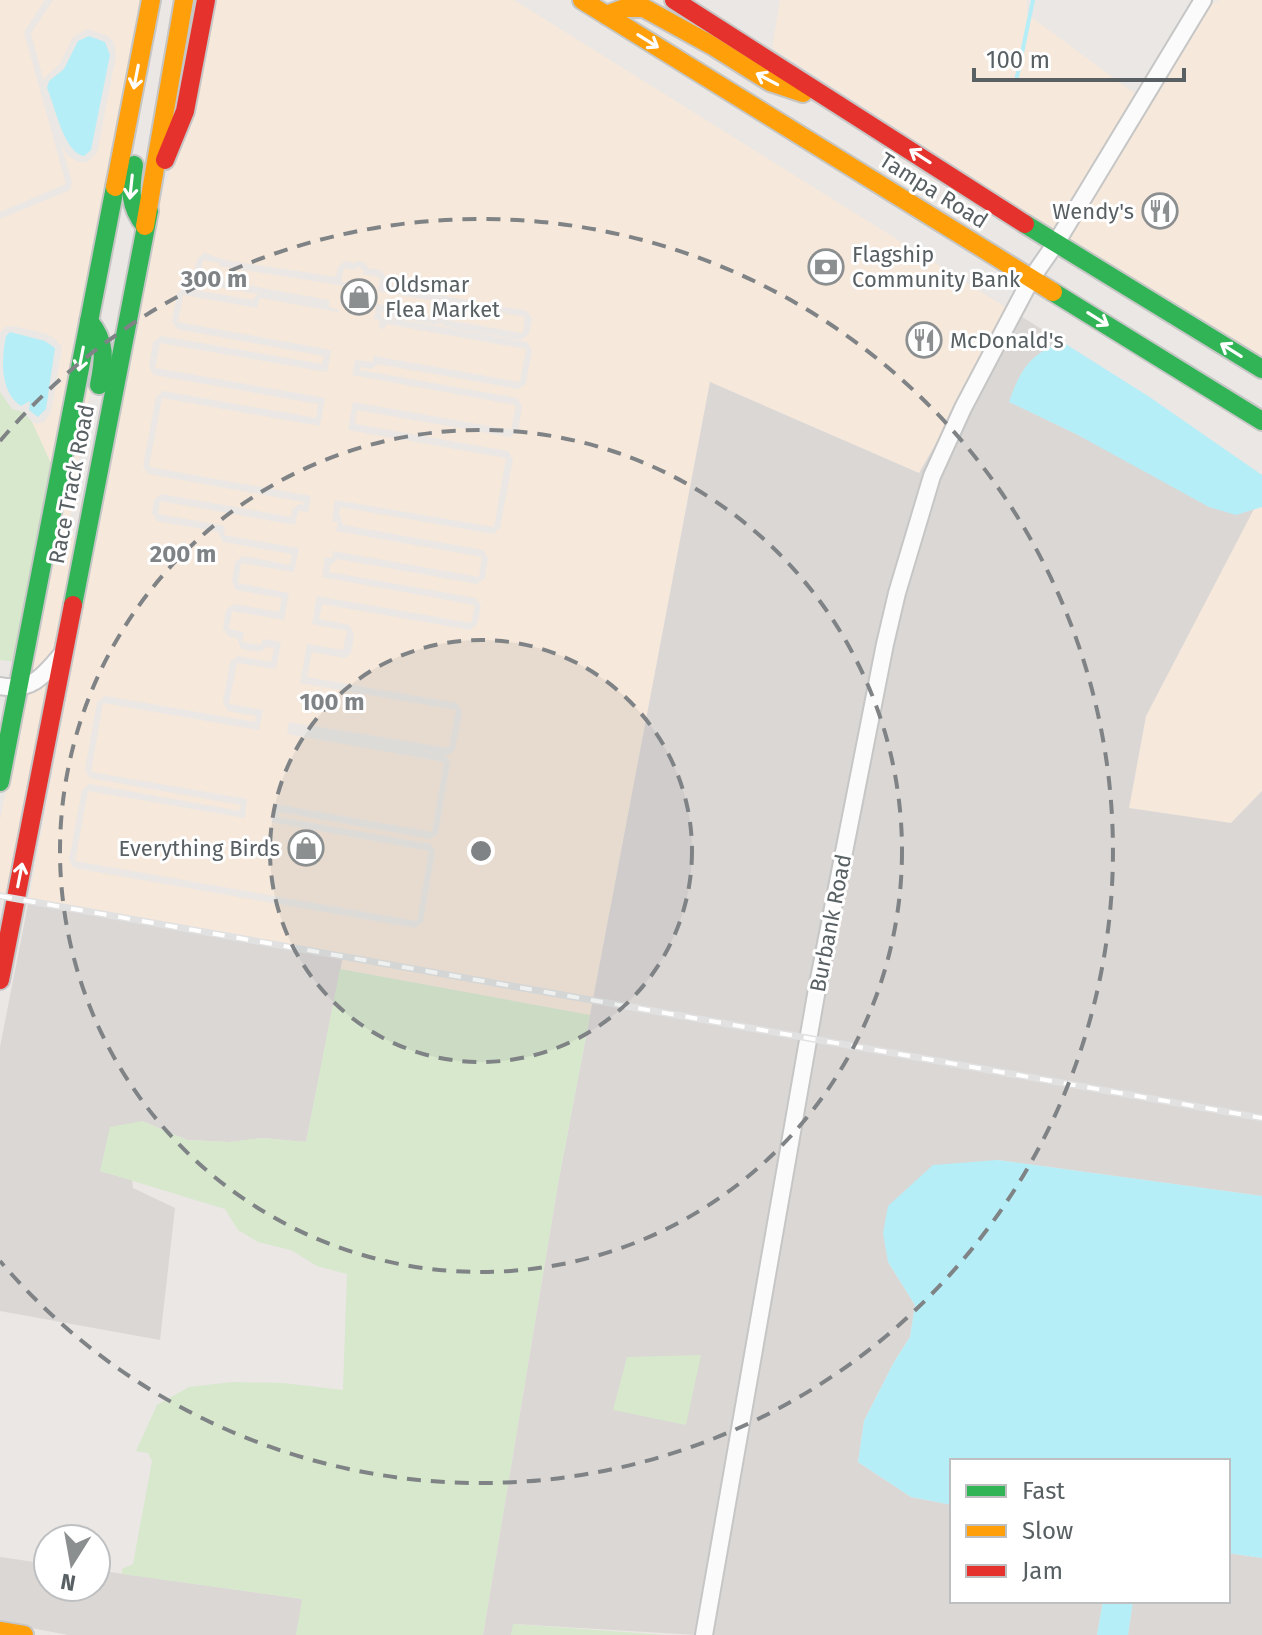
<svg xmlns="http://www.w3.org/2000/svg" width="1262" height="1635" font-family="'Fira Sans',sans-serif">
<style>
.commercial{fill:#f6e8db;fill-rule:evenodd}
.industrial{fill:#dbd7d5}
.green{fill:#d7e8cd}
.water{fill:#b6eef7}
.lines{fill:none;stroke-linecap:round;stroke-linejoin:round}
.stream{stroke:#b6eef7;stroke-width:4}
.street-casing{stroke:#c5c6c5;stroke-width:20}
.fast-casing{stroke:#c5c6c5;stroke-width:22}
.slow-casing{stroke:#c5c6c5;stroke-width:22}
.jam-casing{stroke:#c5c6c5;stroke-width:22}
.street{stroke:#fcfbfb;stroke-width:16}
.fast{stroke:#30b455;stroke-width:18}
.slow{stroke:#ff9f0a;stroke-width:18}
.jam{stroke:#e5322d;stroke-width:18}
.rail-casing{stroke:#e1e1e1;stroke-width:7}
.rail{stroke:#fff;stroke-width:4;stroke-dasharray:12;stroke-linecap:butt}
.oneway{stroke:#fff}
.ring{fill:none;stroke:#7f8385;stroke-width:4;stroke-dasharray:14 10}
.labels{text-anchor:middle;stroke-width:6;stroke-linejoin:round;paint-order:stroke}
.street-label{font-size:22px;fill:#596063;stroke:#fff}
.poi-label{font-size:22px;fill:#596063;stroke:#fff;text-anchor:start}
.centre{fill:#7f8385;stroke:#fff;stroke-width:4}
.ring-label{font-size:24px;text-anchor:middle;font-weight:bold;fill:#7f8385;stroke:#fff;stroke-width:6;stroke-linejoin:round;paint-order:stroke}
</style>
<rect width="100%" height="100%" fill="#eae7e4"/>
<g class="commercial">
<polygon points="0,0 45,0 24,32 66,184 0,212"/>
<polygon points="53,0 143,0 53,468 32,422 37,424 44,422 51,412 62,347 55,339 47,334 13,326 5,327 0,333 0,219 70,190 72,182 61,144 67,155 78,162 87,162 97,153 116,56 114,43 108,36 87,29 73,37 60,64 43,79 31,33"/>
<path d="M213,0H514L1007,308L949,421L919,473L710,382L590,1015L340,969L342,956L29,899L155,216L170,171ZM204,253L225,260L336,277L338,267L345,261L354,263L358,261L364,262L368,268L381,270L386,278L384,285L527,311L532,319L529,334L521,340L446,327L440,323L437,325L387,316L382,312L381,314L384,319L387,317L527,342L532,350L526,383L519,389L378,364L371,369L360,367V370L517,398L522,406L518,431L510,437L357,410L355,424L508,451L513,459L500,528L493,534L340,507L339,515L343,525L483,550L488,558L485,578L477,584L338,559L330,565L329,572L476,598L481,606L477,624L470,630L322,604L319,619L349,625L354,634L351,653L345,658L312,652L307,677L457,703L462,712L455,749L448,755L327,734L446,755L450,763L438,833L431,839L279,812L278,817L431,844L435,852L423,922L415,928L74,868L69,860L82,790L89,784L240,811L241,805L90,778L85,770L97,702L105,696L255,722L256,716L228,711L223,703L230,662L238,656L271,662L274,648L267,647L260,652L241,649L237,638L228,636L223,628L226,610L234,604L279,612L282,598L236,590L232,582L235,562L243,556L290,565L292,554L223,542L218,532L157,521L152,513L154,500L161,494L291,517L292,510L299,504L303,505L304,502L148,474L143,466L156,397L163,391L316,418L318,404L154,375L149,367L153,342L161,336L322,364L324,356L177,329L172,321L177,294L184,288L253,300L258,294L223,288L220,284L199,280L194,272L197,259Z"/>
<polygon points="780,0 1027,0 1027,14 1137,95 1055,231 772,48"/>
<polygon points="1219,0 1262,0 1262,357 1068,239 1208,6"/>
<polygon points="203,260 219,263 219,266 351,287 352,283 341,282 344,268 355,270 356,267 363,269 363,274 380,277 378,291 525,317 523,333 447,320 447,317 440,316 439,318 388,309 388,306 377,304 374,320 380,321 379,328 384,329 386,324 526,349 520,382 374,356 372,362 355,360 352,375 516,405 511,430 353,402 348,430 506,458 494,527 335,500 332,521 338,522 336,531 482,557 479,577 333,551 332,558 325,557 322,577 475,605 471,623 317,596 312,624 347,631 343,650 307,644 300,683 456,710 449,748 289,722 287,734 444,762 432,832 275,804 271,822 429,851 417,921 75,861 88,791 245,818 247,799 91,772 103,703 259,730 263,710 229,704 237,663 276,669 281,642 263,639 261,645 242,642 244,632 229,629 232,611 284,620 289,593 238,583 241,563 294,572 299,548 224,535 225,526 158,514 160,501 295,525 298,511 308,512 311,496 149,467 162,398 320,426 325,398 155,368 160,343 327,372 331,350 178,322 183,295 257,308 260,298 338,312 339,310 329,307 329,300 224,281 224,277 201,273"/>
<polygon points="93,337 96,359 70,510 75,548 56,650 42,666 28,676"/>
<polygon points="1262,507 1262,791 1231,823 1129,808 1146,716 1253,510"/>
<polygon points="50,680 8,899 0,899 0,820 24,695"/>
</g>
<g class="industrial">
<polygon points="1019,315 1064,343 1047,347 1010,402 1076,434 1254,509 1146,716 1129,808 1231,823 1262,791 1262,1196 997,1160 888,1262 915,1305 910,1337 894,1362 864,1421 858,1462 911,1497 952,1505 952,1601 1103,1601 1097,1635 711,1635 824,990 892,646 904,594 939,479 969,412"/>
<polygon points="710,382 919,473 949,421 926,473 890,591 697,1635 514,1624 511,1635 483,1635 558,1184"/>
<polygon points="29,899 343,956 306,1142 263,1138 229,1142 187,1140 142,1121 100,1171 132,1180 133,1188 175,1208 160,1340 0,1311 0,1047"/>
<polygon points="1228,1553 1262,1558 1262,1635 1128,1635 1133,1601 1228,1601"/>
<polygon points="0,1557 48,1564 48,1587 96,1587 96,1570 303,1599 296,1635 68,1635 0,1622"/>
</g>
<g class="green">
<polygon points="0,392 12,409 23,412 32,422 53,468 16,662 0,660"/>
<polygon points="340,969 590,1015 558,1184 483,1635 296,1635 302,1599 122,1574 122,1569 133,1564 152,1461 148,1453 136,1451 157,1405 189,1387 232,1382 283,1383 343,1390 347,1274 317,1266 291,1250 258,1242 238,1230 225,1209 100,1171 110,1127 142,1121 187,1140 229,1142 263,1138 306,1142"/>
<polygon points="701,1355 686,1425 613,1410 627,1357"/>
<polygon points="513,1624 666,1635 511,1635"/>
</g>
<g class="water">
<path d="M89,36L105,42L110,55L91,150L84,156C64,153 55,106 47,88L49,81L64,69L78,41Z"/>
<path d="M10,332L45,341L55,348L46,409L38,417L29,410L30,401L21,406C0,392 1,360 6,336Z"/>
<path d="M1064,343L1148,396L1262,475V507L1236,515L1209,507L1076,434L1009,402C1019,372 1032,350 1064,343Z"/>
<polygon points="997,1160 1262,1196 1262,1558 1228,1553 1228,1461 952,1461 952,1505 911,1497 858,1462 864,1421 894,1362 910,1337 915,1305 888,1262 883,1233 888,1206 933,1165"/>
<polygon points="1103,1601 1133,1601 1128,1635 1097,1635"/>
</g>
<g class="lines">
<polyline class="stream" points="1017,77 1033,0"/>
<defs>
<g id="street">
<path d="M0,686C30,692 43,677 61,655"/>
<polyline points="704,1635 817,989 885,644 897,593 932,476 963,408 1031,279 1056,243 1203,0"/>
</g>
<g id="fast">
<path d="M134,165C130,190 129,206 145,226"/>
<polyline points="1025,224 1262,369"/>
<polyline points="1053,292 1262,421"/>
<path d="M89,321C107,342 104,360 99,385"/>
<polyline points="73,605 149,211"/>
<polyline points="0,782 115,187"/>
</g>
<g id="slow">
<polyline points="582,0 1053,292"/>
<polyline points="606,15 625,8 644,8 711,45 770,82 803,93"/>
<polyline points="115,187 151,0"/>
<polyline points="145,226 184,0"/>
<polyline points="0,1631 24,1635"/>
</g>
<g id="jam">
<polyline points="674,0 1025,224"/>
<polyline points="165,160 185,111 206,0"/>
<polyline points="0,980 73,605"/>
</g>
</defs>
<use href="#street" class="street-casing"/>
<use href="#fast" class="fast-casing"/>
<use href="#slow" class="slow-casing"/>
<use href="#jam" class="jam-casing"/>
<use href="#street" class="street"/>
<use href="#fast" class="fast"/>
<use href="#slow" class="slow"/>
<use href="#jam" class="jam"/>
<defs>
<polyline id="rail" points="0,896 1262,1118"/>
</defs>
<use href="#rail" class="rail-casing"/>
<use href="#rail" class="rail"/>
</g>
<defs><path id="oneway-shaft" d="M-6 0H5M1.5-3L5.5 0L1.5 3" fill="none" stroke-width="1.6" stroke-linecap="round" stroke-linejoin="round" transform="scale(2)"/></defs>
<g class="oneway">
<use href="#oneway-shaft" transform="translate(648 41) rotate(32)"/>
<use href="#oneway-shaft" transform="translate(136 77) rotate(101)"/>
<use href="#oneway-shaft" transform="translate(767 79) rotate(-152)"/>
<use href="#oneway-shaft" transform="translate(920 156) rotate(-147)"/>
<use href="#oneway-shaft" transform="translate(131 187) rotate(96)"/>
<use href="#oneway-shaft" transform="translate(1098 319) rotate(32)"/>
<use href="#oneway-shaft" transform="translate(1231 350) rotate(-148)"/>
<use href="#oneway-shaft" transform="translate(81 359) rotate(101)"/>
<use href="#oneway-shaft" transform="translate(20 875) rotate(-79)"/>
</g>
<circle cx="481" cy="851" r="211" fill="#7f8385" fill-opacity=".12"/>
<g class="ring">
<circle cx="481" cy="851" r="211"/>
<circle cx="481" cy="851" r="421"/>
<path d="M0 441A632 632 0 1 1 0 1261"/>
</g>
<defs>
<symbol id="restaurant-ring" viewBox="-11 -11 22 22"><circle r="9.5" fill="#fff" stroke="#8c8f90" stroke-width="1.5"/><path d="M-5-6h1v4h1v-4h1v4h1v-4h1v5L-1.5 .5V6h-2V.5L-5-1ZM5-6V6H3V1.5H1.5Q1.5-4 5-6Z" fill="#8c8f90"/></symbol>
<symbol id="bank-ring" viewBox="-11 -11 22 22"><circle r="9.5" fill="#fff" stroke="#8c8f90" stroke-width="1.5"/><path d="M-6-4H6V4H-6ZM0-2.3a2.3 2.3 0 1 0 0 4.6a2.3 2.3 0 1 0 0-4.6Z" fill="#8c8f90"/></symbol>
<symbol id="shop-ring" viewBox="-11 -11 22 22"><circle r="9.5" fill="#fff" stroke="#8c8f90" stroke-width="1.5"/><path d="M-5-2.5h2.3a2.7 3.5 0 0 1 5.4 0H5L5.5 6h-11ZM-1.5-2.5h3a1.5 2.3 0 0 0-3 0Z" fill="#8c8f90"/></symbol>
</defs>
<g fill-rule="evenodd">
<use href="#restaurant-ring" x="1140" y="191" width="40" height="40"/>
<use href="#bank-ring" x="806" y="247" width="40" height="40"/>
<use href="#shop-ring" x="339" y="277" width="40" height="40"/>
<use href="#restaurant-ring" x="904" y="320" width="40" height="40"/>
<use href="#shop-ring" x="286" y="828" width="40" height="40"/>
</g>
<g class="labels">
<g class="street-label">
<text transform="translate(934 190) rotate(32)" y="8">Tampa Road</text>
<text transform="translate(71 484) rotate(-79)" y="8">Race Track Road</text>
<text transform="translate(830 923) rotate(-79)" y="8">Burbank Road</text>
</g>
<g class="poi-label">
<text x="1134" y="219" text-anchor="end">Wendy's</text>
<text x="852" y="262">Flagship<tspan x="852" dy="25">Community Bank</tspan></text>
<text x="385" y="292">Oldsmar<tspan x="385" dy="25">Flea Market</tspan></text>
<text x="950" y="348">McDonald's</text>
<text x="280" y="856" text-anchor="end">Everything Birds</text>
</g>
</g>
<circle cx="481" cy="851" r="12" class="centre"/>
<g class="ring-label">
<text x="214" y="287">300 m</text>
<text x="183" y="562">200 m</text>
<text x="332" y="710">100 m</text>
</g>
<rect x="950" y="1459" width="280" height="144" fill="#ffffff" stroke="#bdbfc1" stroke-width="2"/>
<rect x="966" y="1485" width="40" height="12" fill="#30b455" stroke="#bdbfc1" stroke-width="2"/>
<text x="1022" y="1499" font-size="24" fill="#596063">Fast</text>
<rect x="966" y="1525" width="40" height="12" fill="#ff9f0a" stroke="#bdbfc1" stroke-width="2"/>
<text x="1022" y="1539" font-size="24" fill="#596063">Slow</text>
<rect x="966" y="1565" width="40" height="12" fill="#e5322d" stroke="#bdbfc1" stroke-width="2"/>
<text x="1022" y="1579" font-size="24" fill="#596063">Jam</text>
<g transform="translate(72 1563) rotate(191)"><circle r="38" fill="#ffffff" stroke="#bdbfc1" stroke-width="2"/>
<path d="M0-6L14 30L0 20L-14 30Z" fill="#8c8f90"/>
<text y="-12" font-size="22" font-weight="bold" text-anchor="middle" fill="#596063">N</text>
</g>
<path d="M974 68v12h210v-12" fill="none" stroke="#596063" stroke-width="4"/>
<text x="986" y="68" font-size="24" fill="#596063" stroke="#ffffff" stroke-width="6" paint-order="stroke">100 m</text>
</svg>
